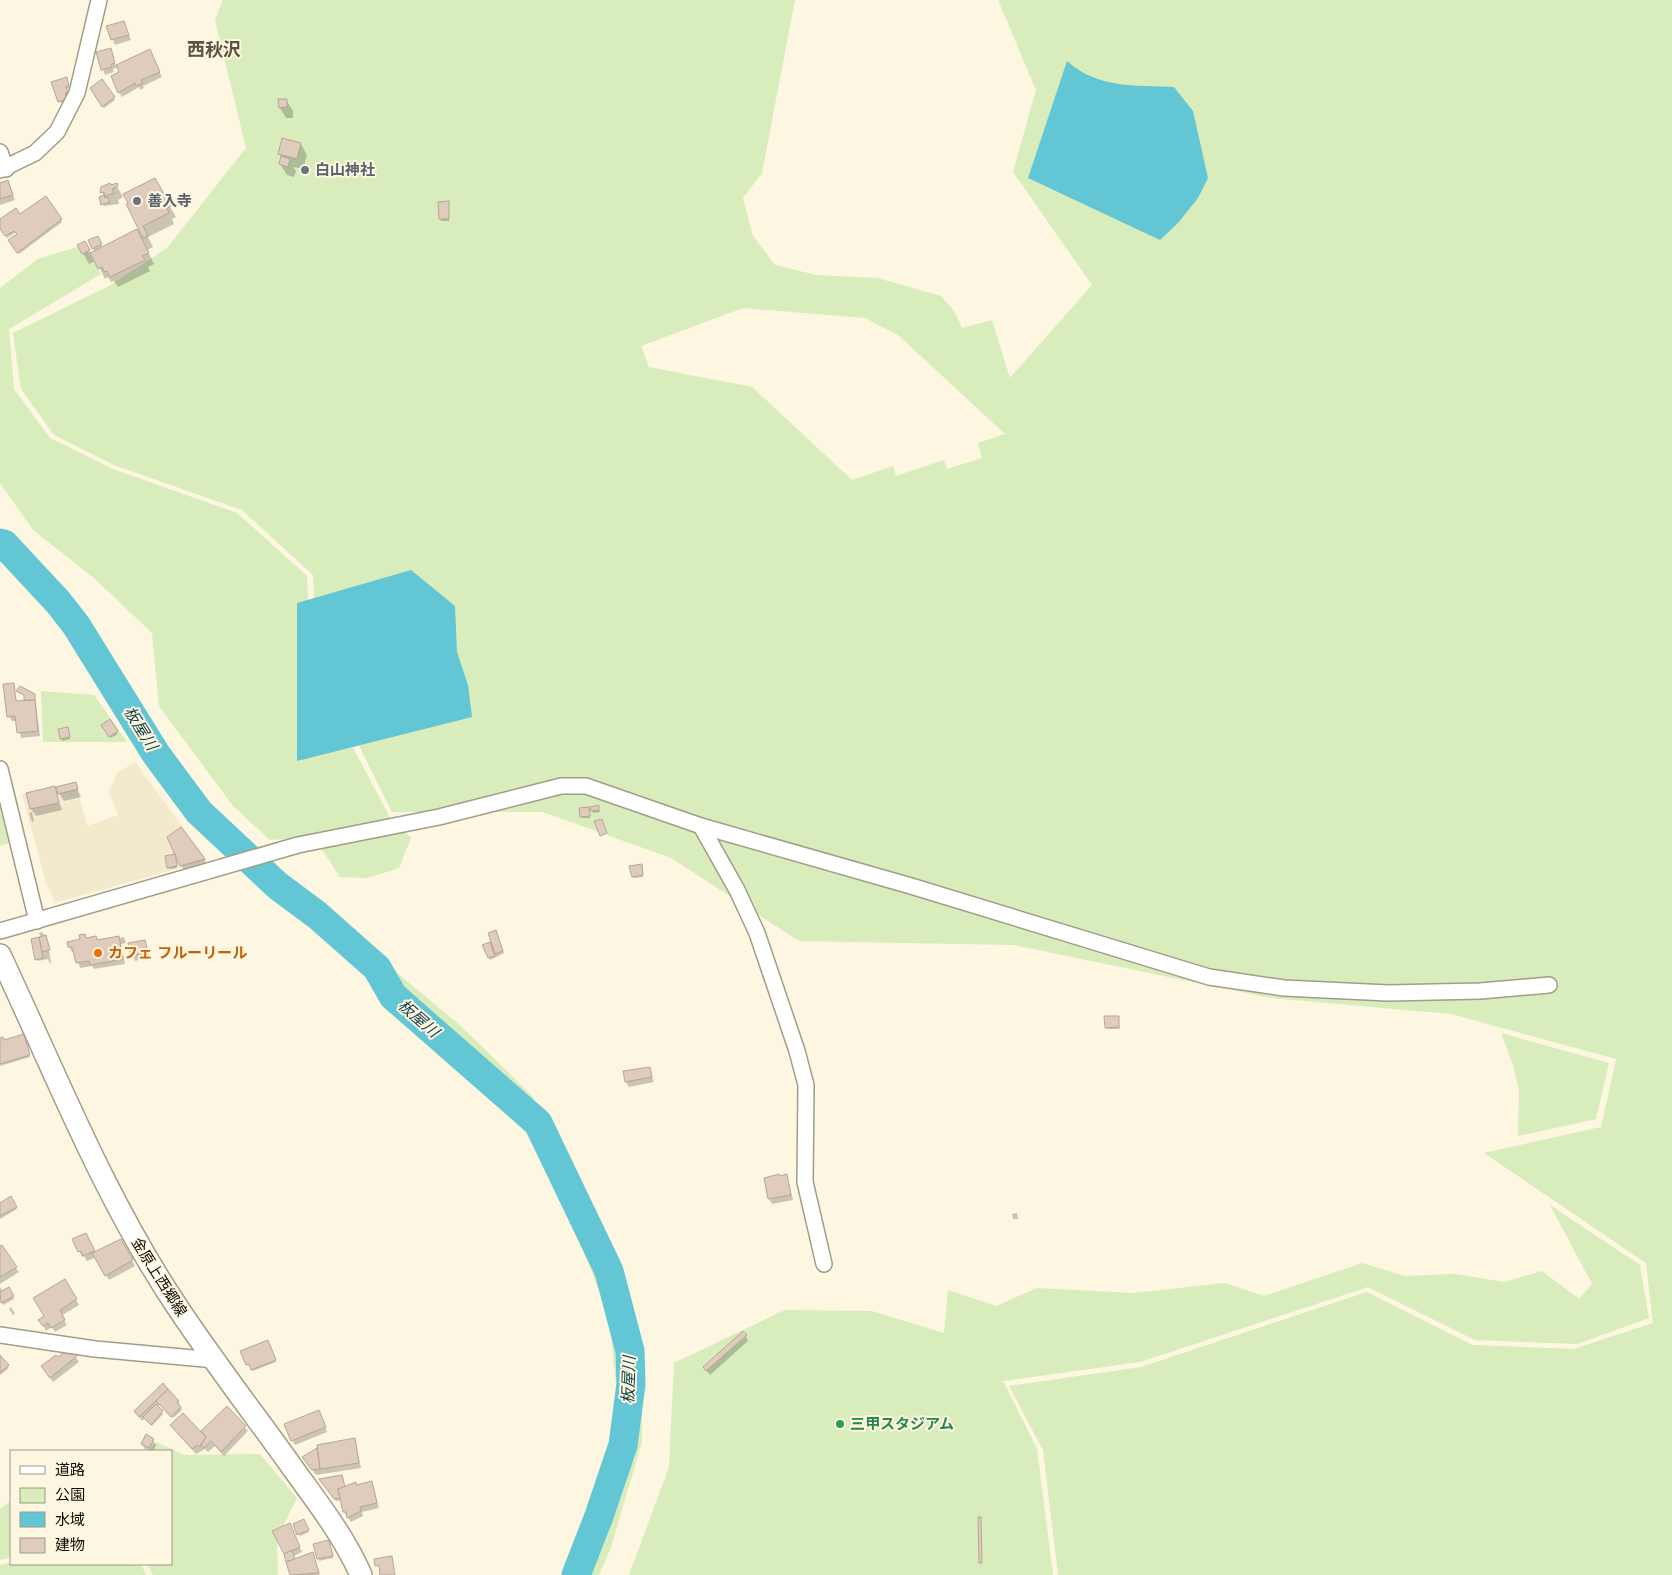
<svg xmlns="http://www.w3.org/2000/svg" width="1672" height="1575" font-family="Helvetica,'Noto Sans JP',sans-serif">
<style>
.built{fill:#f3e9cd}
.green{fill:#d8ecbc;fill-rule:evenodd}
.water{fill:#62c6d5}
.shadow{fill:#0003}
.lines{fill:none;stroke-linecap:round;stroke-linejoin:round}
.river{stroke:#62c6d5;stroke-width:29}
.building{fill:#dfccbd;stroke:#b7a597}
.minor-casing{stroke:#a39c88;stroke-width:18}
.secondary-casing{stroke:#a39c88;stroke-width:24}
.minor{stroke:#fff;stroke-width:15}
.secondary{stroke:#fff;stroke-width:21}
.worship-dot{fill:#6b7280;stroke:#fdf6e0;stroke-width:2}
.food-dot{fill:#e8710a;stroke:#fdf6e0;stroke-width:2}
.leisure-dot{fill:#2e9e5b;stroke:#fdf6e0;stroke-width:2}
.labels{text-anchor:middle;stroke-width:4;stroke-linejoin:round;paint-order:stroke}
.worship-label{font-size:15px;font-weight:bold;fill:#5b616d;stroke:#fdf6e0;text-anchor:start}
.food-label{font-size:15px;font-weight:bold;fill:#c56008;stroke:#fdf6e0;text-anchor:start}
.street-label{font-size:15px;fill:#0f0c06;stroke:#fdf6e0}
.leisure-label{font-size:15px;font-weight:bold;fill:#27864d;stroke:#fdf6e0;text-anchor:start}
.water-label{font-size:16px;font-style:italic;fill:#103f45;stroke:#fdf6e0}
.quarter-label{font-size:18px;font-weight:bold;fill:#5a5441;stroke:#fdf6e0}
</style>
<rect width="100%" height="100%" fill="#fdf6e0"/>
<polygon class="built" points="135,762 207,860 55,903 46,883 22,794 75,782 87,826 118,815 109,792 117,773"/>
<g class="green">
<path d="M223,0H795L762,173L743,198L753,236L775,265L816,275L877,278L941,296L954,311L962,328L992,320L1010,378L1092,285L1013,172L1036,90L998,0H1672V1575H1058L1043,1450L1009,1386L1141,1367L1367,1292L1473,1345L1574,1349L1653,1323L1646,1263L1484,1153L1601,1127L1616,1059L1451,1014L1270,998L1014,945L799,941L671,858L543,812H392L317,661L313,575L242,510L114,465L54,435L21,389L13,333L109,286L167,248L246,148L215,20ZM743,308L865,318L898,335L1005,434L978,443L982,458L947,469L944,460L896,476L893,466L852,480L752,387L649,367L641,346Z"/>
<polygon points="77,247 88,252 101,274 9,329 14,389 50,438 113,469 237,513 307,576 312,669 389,816 411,838 399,868 367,878 340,877 314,837 270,840 233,806 159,706 152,633 94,578 34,531 0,483 0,288 38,259"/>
<polygon points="41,691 94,695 127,742 43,742"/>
<polygon points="0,778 14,841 0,846"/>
<polygon points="391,968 461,1026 532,1096 553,1129 528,1102 393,989 390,979"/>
<polygon points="1501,1033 1609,1063 1596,1119 1518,1136 1519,1090 1513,1065"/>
<polygon points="491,1088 515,1105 543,1143 608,1284 625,1362 626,1393 622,1423 615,1438 616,1384 609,1319 589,1264 555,1189 528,1135"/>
<polygon points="1550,1205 1640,1265 1649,1318 1577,1344 1475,1340 1368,1287 1140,1362 1003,1381 1037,1449 1053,1575 629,1575 669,1467 674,1363 785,1310 872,1311 944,1333 948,1290 996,1306 1037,1288 1133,1293 1225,1283 1264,1296 1362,1263 1405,1276 1454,1274 1504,1282 1542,1271 1579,1299 1592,1284"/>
<polygon points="642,1399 642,1442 611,1547 599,1575 582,1575 607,1516 629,1453 637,1410"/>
<polygon points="156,1442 185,1455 260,1454 297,1498 277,1538 278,1575 153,1575 147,1564 171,1564 171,1451 149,1451"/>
<polygon points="11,1501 11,1558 0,1560 0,1509"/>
<polygon points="11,1563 141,1564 146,1575 0,1575 0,1565"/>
</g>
<g class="water">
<path d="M1067,61C1098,89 1135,85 1174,87L1193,111L1208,178L1198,198L1178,223L1160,240L1028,178Z"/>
<polygon points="411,570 455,606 457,652 468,685 472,717 297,761 297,603"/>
</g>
<g class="shadow">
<polygon points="124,22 131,40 115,45 108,27"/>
<polygon points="110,49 116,66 149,51 162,77 143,86 144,88 140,90 139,87 122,97 119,92 121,73 119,67 113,69 114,72 105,75 97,53"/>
<polygon points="67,81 69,88 67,89 67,101 60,103"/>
<polygon points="102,81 115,100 104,108 91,89"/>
<polygon points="286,100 293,111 293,118 286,118 280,108"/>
<polygon points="301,144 307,155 303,169 293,167 296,171 294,177 287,175 280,164 282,159 279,153"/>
<polygon points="154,180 176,217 172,219 174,224 148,237 153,247 147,250 154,264 148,267 150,271 118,287 114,281 111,282 108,277 105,279 96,261 89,264 83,253 85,242 91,254 95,252 90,241 97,237 103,248 140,230"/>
<polygon points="8,181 15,200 0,205 0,184"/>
<polygon points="116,185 123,197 118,200 119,204 104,206 102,188"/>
<polygon points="46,198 62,222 19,254 10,241 18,235 16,232 7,238 0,227 0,220 20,216"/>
<polygon points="448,203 449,221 441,221 440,219"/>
<polygon points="13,684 17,702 27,701 25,696 18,691 34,695 35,697 40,736 21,738 17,721 12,721 9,716"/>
<polygon points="109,721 118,734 111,738 103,726"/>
<polygon points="69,731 70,739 62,741 61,739"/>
<polygon points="75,783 81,797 64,801 59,793"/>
<polygon points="54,788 62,810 36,816 31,809"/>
<polygon points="598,806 600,812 593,813 592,808"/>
<polygon points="589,810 590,818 582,818 581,816"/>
<polygon points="32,812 34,821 32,822 29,813"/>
<polygon points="181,828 204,859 207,864 184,870 181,865"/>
<polygon points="175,858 177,868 169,869 168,867"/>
<polygon points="642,868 643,877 634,878 633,876"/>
<polygon points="42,932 47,939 51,963 50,964 48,959 38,961 37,959 32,940 41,938 39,933"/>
<polygon points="497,934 504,953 490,960 484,946 492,942"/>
<polygon points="124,937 126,943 121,944 125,964 94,969 92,966 80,968 75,951 72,952 69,947 81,940 98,942"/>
<polygon points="144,941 150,957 135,961 130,944"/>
<polygon points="1118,1017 1120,1029 1107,1029 1106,1027"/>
<polygon points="23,1035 30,1057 0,1066 0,1041"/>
<polygon points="649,1068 654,1082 629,1087 626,1082"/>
<polygon points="787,1176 793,1200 772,1204 769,1199 780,1177"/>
<polygon points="10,1198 17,1209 0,1219 0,1204"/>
<polygon points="1017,1213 1018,1219 1013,1219 1012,1214"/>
<polygon points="74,1239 89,1239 95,1253 120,1240 135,1266 109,1280 96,1257 87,1261 84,1256 82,1257"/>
<polygon points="0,1248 19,1272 0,1284"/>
<polygon points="65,1281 79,1305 61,1316 67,1325 55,1332 52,1327 46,1331 43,1325 45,1317"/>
<polygon points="0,1287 3,1292 9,1289 14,1299 3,1305 0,1298"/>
<polygon points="11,1307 15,1314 13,1315 9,1309"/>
<polygon points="746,1336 748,1341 710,1375 704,1367"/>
<polygon points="269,1343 276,1362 253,1371 251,1366 247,1365"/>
<polygon points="73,1353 79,1362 53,1382 45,1371 57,1359"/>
<polygon points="0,1357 9,1368 0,1375"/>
<polygon points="163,1385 178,1401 182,1410 173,1418 160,1404 157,1407 163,1414 152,1426 145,1418 142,1421 135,1411"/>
<polygon points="227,1408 248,1431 224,1456 215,1446 208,1452 205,1449 196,1454 171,1425 201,1433"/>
<polygon points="321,1416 327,1432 295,1445 292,1440"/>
<polygon points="153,1440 156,1445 153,1451 145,1449 142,1444"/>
<polygon points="355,1440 361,1468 316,1475 304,1457 319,1449"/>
<polygon points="342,1477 344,1487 355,1483 357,1486 371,1482 379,1508 362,1512 363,1516 351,1522 344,1512 342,1500 336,1501 321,1480"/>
<polygon points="980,1518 981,1520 982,1564 981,1562"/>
<polygon points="303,1521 309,1532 300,1536 294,1525"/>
<polygon points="292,1530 302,1552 294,1556 295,1560 299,1560 299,1557 313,1554 320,1575 291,1575 285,1554"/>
<polygon points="330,1544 333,1558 319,1561 315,1545"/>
</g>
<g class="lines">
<polyline class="river" points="0,543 4,544 58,602 76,625 156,754 199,812 278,886 317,915 377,968 393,996 538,1123 609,1271 630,1351 631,1384 623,1445 599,1516 576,1575"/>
</g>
<g class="building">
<polygon points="124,21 129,35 111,40 106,26"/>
<polygon points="111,48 115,63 111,64 112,67 101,70 96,52"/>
<polygon points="150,49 160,72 141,80 143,83 136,86 135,83 118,93 111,76 119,72 116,65"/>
<polygon points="67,77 69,86 66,87 68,92 65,94 67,99 58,102 51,82"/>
<polygon points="102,79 115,97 102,107 90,88"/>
<polygon points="278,99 287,99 287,107 279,108"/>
<polygon points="282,138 301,143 297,159 278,154"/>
<polygon points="281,156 290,159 288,167 279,164"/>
<polygon points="155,178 171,206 167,208 169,213 143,226 148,236 143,238 126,204 128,203 123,194"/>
<polygon points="8,180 13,195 0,199 0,183"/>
<polygon points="110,183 111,185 117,183 118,186 112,189 114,193 105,196 104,192 100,193 101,187"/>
<polygon points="104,195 105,198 108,197 110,202 101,205 99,197"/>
<polygon points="46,196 62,219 17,253 8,240 17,234 14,231 5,236 0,229 0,219 16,208 20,214"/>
<polygon points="449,201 449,219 439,219 438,202"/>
<polygon points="137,229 149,253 142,256 145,260 110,277 107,271 104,272 102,267 98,269 90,253"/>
<polygon points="98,236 102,244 92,249 88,240"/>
<polygon points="85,241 90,250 82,254 77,245"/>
<polygon points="14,683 16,701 35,700 38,731 17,733 15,716 7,717 3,684"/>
<polygon points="20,686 35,694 35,700 24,700 24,695 16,691"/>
<polygon points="110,719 118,731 109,737 101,725"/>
<polygon points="68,727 70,737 60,739 58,729"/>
<polygon points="76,782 78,789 58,794 56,787"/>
<polygon points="55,786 59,803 30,809 26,793"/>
<polygon points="599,805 599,810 591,811 590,807"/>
<polygon points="589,807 590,816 580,817 579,808"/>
<polygon points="602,819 607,833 600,836 594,821"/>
<polygon points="181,827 205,859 180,866 167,837"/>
<polygon points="175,854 177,866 167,868 165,856"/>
<polygon points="642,864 643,875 632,877 629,866"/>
<polygon points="496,930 503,951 495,954 488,933"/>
<polygon points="85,934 86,938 96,936 97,940 119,936 123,959 90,965 89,961 76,963 72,947 68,947 67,942 80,939 79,935"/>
<polygon points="46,935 50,950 42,952 39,937"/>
<polygon points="39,937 43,958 35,960 31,939"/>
<polygon points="145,940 148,952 131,956 128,943"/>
<polygon points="490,942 495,956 488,958 482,945"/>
<polygon points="1104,1016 1119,1016 1119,1027 1105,1028"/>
<polygon points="24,1034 30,1055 0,1064 0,1038 3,1037 4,1040"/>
<polygon points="650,1067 652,1077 625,1082 623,1071"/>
<polygon points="779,1174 780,1176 787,1174 791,1195 768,1199 764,1178"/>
<polygon points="11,1196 17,1207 0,1216 0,1203"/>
<polygon points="86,1233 95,1251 83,1256 81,1251 78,1252 72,1239"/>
<polygon points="121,1239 133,1260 105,1276 92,1253"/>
<polygon points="2,1245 17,1267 0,1277 0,1246"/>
<polygon points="65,1279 77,1299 60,1310 65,1320 51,1328 48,1323 43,1326 38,1320 44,1316 33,1298"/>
<polygon points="9,1287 14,1296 1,1303 0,1292"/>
<polygon points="743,1331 747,1335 706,1371 703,1367"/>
<polygon points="268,1340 276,1360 251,1370 249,1364 246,1365 240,1351"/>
<polygon points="67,1350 70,1354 73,1351 77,1356 50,1378 41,1366 56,1355 58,1357"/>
<polygon points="0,1355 9,1365 0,1373"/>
<polygon points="163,1383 168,1389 139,1417 134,1411"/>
<polygon points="168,1389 179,1401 177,1402 181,1407 171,1417 156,1401"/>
<polygon points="156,1404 163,1411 151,1425 143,1417"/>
<polygon points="227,1406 246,1426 221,1452 211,1441 204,1448 201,1445 206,1437 201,1431"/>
<polygon points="319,1410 326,1427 291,1441 284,1424"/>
<polygon points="183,1413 206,1437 199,1447 197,1445 192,1449 170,1425"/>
<polygon points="146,1434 154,1439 149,1448 141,1444"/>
<polygon points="355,1438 359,1463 320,1469 317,1445"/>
<polygon points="317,1448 320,1469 312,1470 302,1457"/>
<polygon points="342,1475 345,1487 338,1489 340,1498 334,1499 319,1479"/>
<polygon points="372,1481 377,1503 360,1507 361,1511 347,1518 346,1512 343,1512 338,1489 356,1482 356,1485"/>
<polygon points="978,1517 981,1517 982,1563 979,1563"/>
<polygon points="304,1519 309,1530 297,1535 293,1524"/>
<polygon points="290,1523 300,1547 284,1554 272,1531"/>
<polygon points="329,1540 333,1556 317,1559 313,1544"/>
<polygon points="292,1550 295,1559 286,1562 284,1554"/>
<polygon points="313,1552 319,1573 290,1575 286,1562"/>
<polygon points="392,1556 395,1575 380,1575 379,1565 375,1566 374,1559"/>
</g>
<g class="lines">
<defs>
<g id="minor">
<polyline points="0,152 6,169"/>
<polyline points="0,170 35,153 57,132 77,93 99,0"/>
<polyline points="0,769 37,921"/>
<polyline points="701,826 737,890 757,933 797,1051 806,1085 805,1182 824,1264"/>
<polyline points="0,931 298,845 439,817 561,786 586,786 701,826 911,886 1209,977 1284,988 1388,993 1480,991 1549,985"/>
<polyline points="0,1335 95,1349 215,1360"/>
</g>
<path id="secondary" d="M0,955C56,1074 104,1198 178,1308C214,1362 254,1414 292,1467C317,1502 344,1536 361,1575"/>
</defs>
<use href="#minor" class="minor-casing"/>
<use href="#secondary" class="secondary-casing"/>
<use href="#minor" class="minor"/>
<use href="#secondary" class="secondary"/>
</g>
<g class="worship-dot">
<circle cx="305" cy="170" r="5"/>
<circle cx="137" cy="201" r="5"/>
</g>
<circle class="food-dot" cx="98" cy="953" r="5"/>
<circle class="leisure-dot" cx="840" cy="1424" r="5"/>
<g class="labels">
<g class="worship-label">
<text x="315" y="175">白山神社</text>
<text x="147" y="206">善入寺</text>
</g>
<g class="food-label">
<text x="108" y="958">カフェ フルーリール</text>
</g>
<g class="street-label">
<text transform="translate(159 1277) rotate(58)" y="5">金原上西郷線</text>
</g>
<g class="leisure-label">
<text x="850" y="1429">三甲スタジアム</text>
</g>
<g class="water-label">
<text transform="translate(141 728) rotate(58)" y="6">板屋川</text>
<text transform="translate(419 1018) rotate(41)" y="6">板屋川</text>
<text transform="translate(628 1380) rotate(-88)" y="6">板屋川</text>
</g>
<g class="quarter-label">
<text x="214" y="56">西秋沢</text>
</g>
</g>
<rect x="10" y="1450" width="162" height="115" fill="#fdf6e0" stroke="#9e9889"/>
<rect x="20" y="1466" width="25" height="8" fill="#ffffff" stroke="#9e9889"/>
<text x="55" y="1475" font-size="15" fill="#0f0c06">道路</text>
<rect x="20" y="1488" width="25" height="15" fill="#d8ecbc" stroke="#9e9889"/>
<text x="55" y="1500" font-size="15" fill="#0f0c06">公園</text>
<rect x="20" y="1512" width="25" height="15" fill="#62c6d5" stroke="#9e9889"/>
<text x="55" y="1525" font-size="15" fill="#0f0c06">水域</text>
<rect x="20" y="1538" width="25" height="15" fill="#dfccbd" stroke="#9e9889"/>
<text x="55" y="1550" font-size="15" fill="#0f0c06">建物</text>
</svg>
